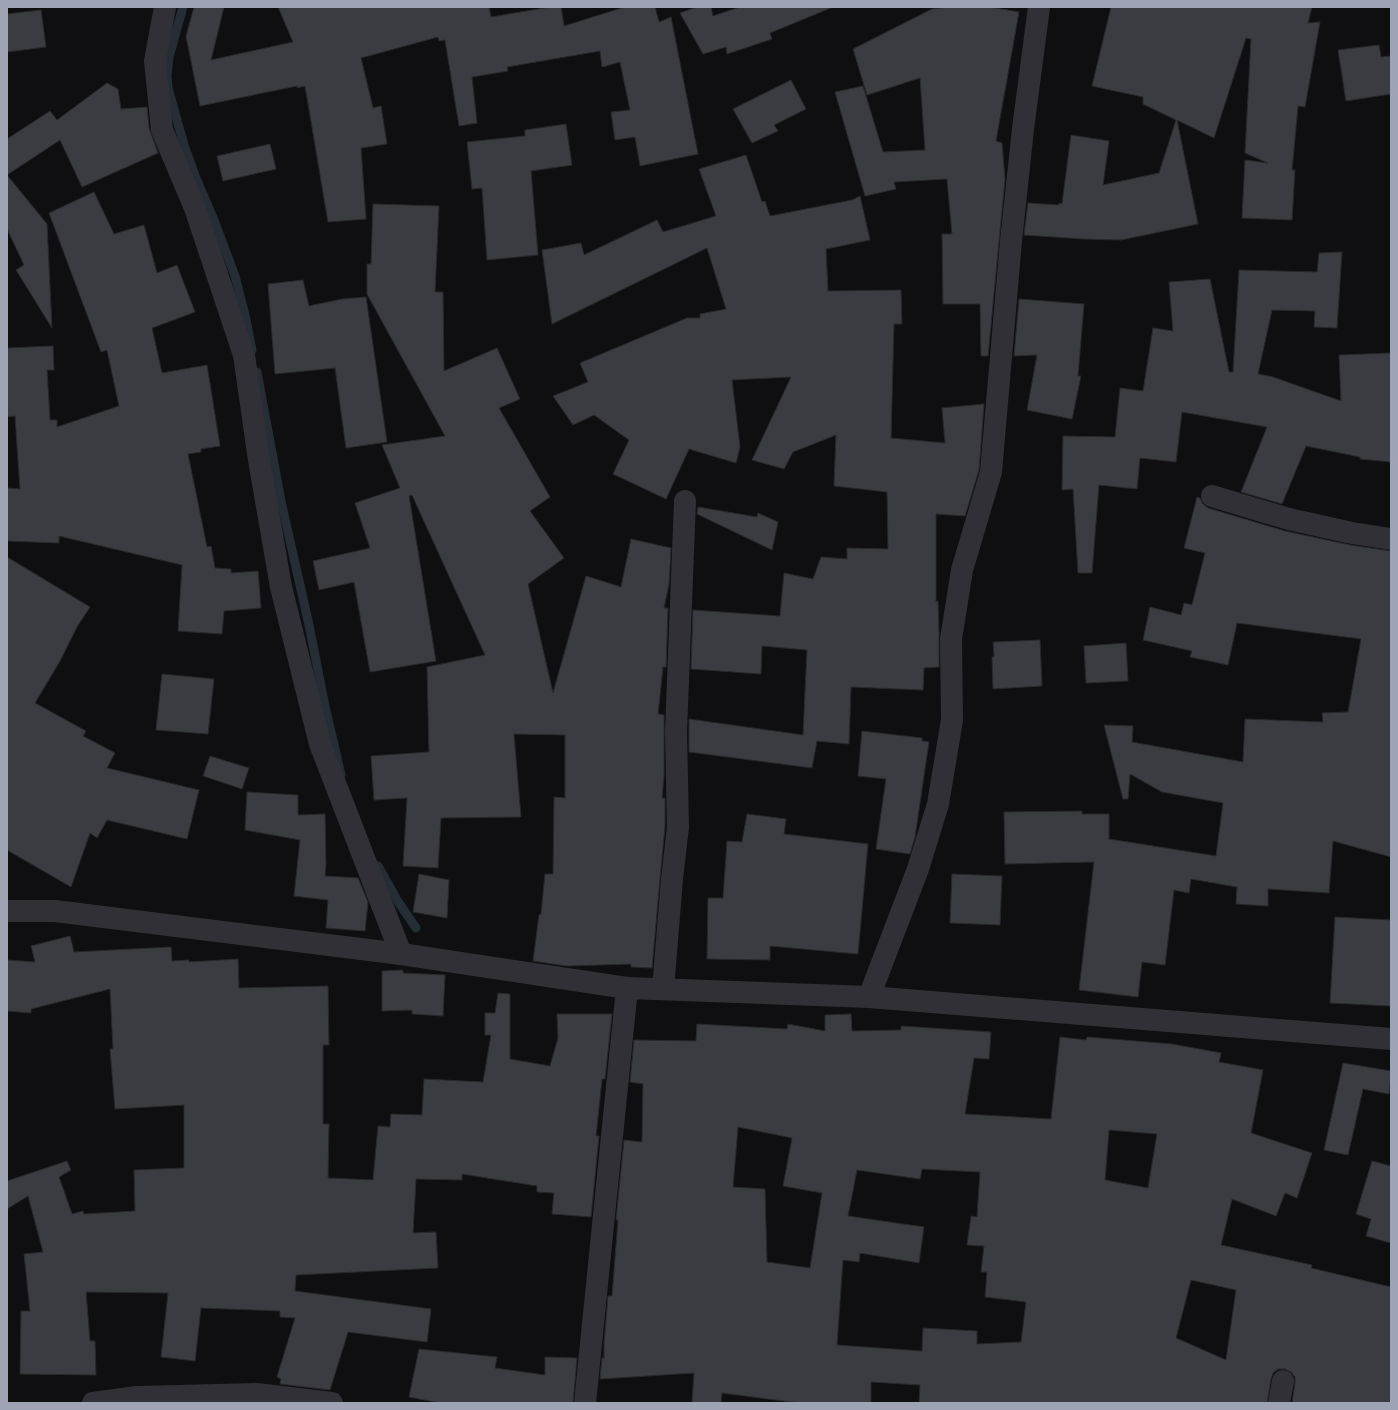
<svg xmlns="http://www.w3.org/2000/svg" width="1398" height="1410" font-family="'Asap Condensed',sans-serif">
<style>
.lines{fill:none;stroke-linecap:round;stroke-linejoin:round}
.stream{stroke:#252d35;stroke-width:9}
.building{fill:#3b3c41;stroke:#29292d;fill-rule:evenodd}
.minor{stroke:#303036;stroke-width:22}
</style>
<rect width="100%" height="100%" fill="#0f0f11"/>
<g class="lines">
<g class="stream">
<polyline points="183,7 169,57 167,75 168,88 184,145 196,178 214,220 235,276 245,315 252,350"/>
<polyline points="257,372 281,501 309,625 325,706 341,775"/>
<polyline points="378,866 397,900 416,928"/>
</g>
</g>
<g class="building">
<polygon points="194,7 224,7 211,60 293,42 278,7 489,7 491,17 550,7 561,7 564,26 625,7 655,7 659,22 671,17 698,154 640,166 635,137 615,140 611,112 630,110 620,62 602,67 600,51 507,67 508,71 472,77 477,123 459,126 445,40 439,41 438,37 361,58 373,108 381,106 387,144 361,148 366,219 328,222 305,86 297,88 297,86 200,106 186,36"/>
<polygon points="697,7 711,7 713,16 740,7 833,7 770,33 772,39 727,54 726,47 703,54 680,13"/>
<polygon points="949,7 990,7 1019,12 996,141 1002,143 1005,179 988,356 981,356 980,304 943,304 942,234 952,234 947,179 894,182 896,189 865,196 835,92 863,86 883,152 925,150 920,78 867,95 853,49 932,9"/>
<polygon points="1111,7 1312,7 1308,23 1320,22 1305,107 1298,106 1292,170 1295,170 1292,220 1242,218 1245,160 1268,163 1245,153 1251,39 1246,38 1214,138 1177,120 1198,224 1121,240 1083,239 1024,235 1028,203 1059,205 1059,203 1062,204 1071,135 1109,141 1103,185 1159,173 1176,120 1143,104 1143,97 1092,86"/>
<polygon points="41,10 46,47 7,52 7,14"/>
<polygon points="1379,45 1381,57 1391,56 1391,94 1346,101 1338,50"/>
<polygon points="791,80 806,109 774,125 778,131 752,143 733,109"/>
<polygon points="107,83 118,89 121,109 147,107 149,128 158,153 82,187 60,140 7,175 7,139 50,111 57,120"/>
<polygon points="566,124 572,165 531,171 538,255 487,260 482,188 472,189 467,142 525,136 525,130"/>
<polygon points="270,144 276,169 223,181 217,156"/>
<polygon points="746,155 762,202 765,201 770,216 852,200 860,196 870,240 826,249 828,291 901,290 902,324 894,324 891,438 945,443 942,408 984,404 979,470 965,516 936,514 936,602 938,601 939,633 939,667 924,668 923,690 851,687 849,744 817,741 812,768 689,752 689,719 803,735 807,650 762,646 761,674 691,669 693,610 780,616 784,573 813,579 821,557 847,559 847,548 888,549 887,492 834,486 836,435 793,452 784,469 752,460 791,377 732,380 740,447 736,463 689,449 666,499 613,474 629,440 594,415 573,425 553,396 588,382 580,363 687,318 700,318 700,314 726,309 707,248 552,324 542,250 581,243 584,255 657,220 663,232 716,216 699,169"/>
<polygon points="7,175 47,224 52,328 16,270 24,265 7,229"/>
<polygon points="94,192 114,234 144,225 157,273 177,265 195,312 152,328 162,373 207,365 220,446 201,449 201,452 188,454 207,547 211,546 215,568 231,569 231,573 258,571 261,608 224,611 222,634 178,631 182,565 59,536 59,543 7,541 7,488 20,489 15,416 7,417 7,348 53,346 54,370 47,370 50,420 57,420 57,427 119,406 107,350 101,352 49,213"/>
<polygon points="373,204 439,206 435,292 443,292 444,371 497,348 520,399 499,408 550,497 530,511 564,558 528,584 553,693 586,576 621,587 631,539 671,548 669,584 664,608 668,608 666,667 663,667 658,714 664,715 664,775 662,798 665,798 665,826 660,878 652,968 631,967 631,964 567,966 533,961 539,915 541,914 545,874 553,874 554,797 565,798 565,735 514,734 521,817 441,818 438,868 403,866 407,798 374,800 371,756 429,752 427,667 485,655 412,495 409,496 436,661 370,672 354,582 319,590 313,561 370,548 355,503 400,488 382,445 445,436 367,294 367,264 371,264"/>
<polygon points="1342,252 1337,328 1314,327 1315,311 1272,310 1258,374 1273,377 1341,401 1339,355 1391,353 1391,462 1360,459 1360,457 1306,446 1282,504 1241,492 1267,427 1182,412 1176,462 1140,458 1137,489 1099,485 1092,573 1078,573 1073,489 1062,490 1063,436 1115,437 1120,388 1143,391 1153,328 1173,331 1169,282 1210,279 1229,372 1233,372 1239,270 1317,272 1319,253"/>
<polygon points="303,280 309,306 342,299 366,297 387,442 346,448 335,368 275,374 268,284"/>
<polygon points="1019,299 1084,304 1078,376 1081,376 1072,419 1027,410 1037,355 1014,356"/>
<polygon points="1197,497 1200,498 1203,504 1208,508 1285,531 1350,545 1391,551 1391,857 1333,841 1329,893 1268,889 1268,906 1236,904 1237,887 1191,879 1189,893 1174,890 1165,965 1142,962 1138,997 1079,990 1094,862 1005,864 1004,812 1082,811 1082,814 1109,814 1109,839 1216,856 1223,803 1162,792 1130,774 1128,799 1123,799 1104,725 1133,726 1132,742 1243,762 1245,719 1323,722 1322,713 1348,712 1361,639 1237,623 1228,665 1190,657 1192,651 1143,640 1150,607 1181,615 1184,603 1192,605 1205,553 1184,548"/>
<polygon points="698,507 757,517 758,513 778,522 772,550 697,514"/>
<polygon points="7,557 90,607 77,627 60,661 35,703 86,731 83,736 115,753 107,768 199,790 187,839 107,820 97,838 90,833 71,887 7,850"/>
<polygon points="1040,640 1042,686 993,689 992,657 994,657 993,642"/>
<polygon points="1126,643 1128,681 1086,683 1084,646"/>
<polygon points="162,674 214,679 208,734 156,730"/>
<polygon points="862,731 922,738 922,741 929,742 915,837 910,854 876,849 886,779 858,776"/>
<polygon points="210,756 249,768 242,789 203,776"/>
<polygon points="247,792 298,795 298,815 325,814 326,864 325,876 358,878 368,902 365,931 326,928 328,900 294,896 300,840 245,830"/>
<polygon points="747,814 786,819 784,834 868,844 858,954 770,946 770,960 707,959 708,898 723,898 727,841 742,842"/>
<polygon points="419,874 449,880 447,918 413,912"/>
<polygon points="952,874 1002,876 1000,925 950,923"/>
<polygon points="1335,917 1391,920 1391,1006 1330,1003"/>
<polygon points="70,936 74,952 171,947 172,961 189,960 189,962 238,959 239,988 328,986 329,1045 323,1045 323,1124 329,1124 328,1178 373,1180 378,1126 390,1127 391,1114 422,1115 424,1079 483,1082 491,1035 485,1035 485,1013 495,1013 498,993 510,994 510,1059 550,1066 558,1038 557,1014 612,1014 605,1079 602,1079 596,1136 599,1136 591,1217 552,1214 554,1193 537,1192 537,1186 462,1174 462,1180 416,1179 413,1233 436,1232 438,1268 296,1275 295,1291 431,1309 427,1342 348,1332 330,1390 280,1384 281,1379 277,1377 295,1318 280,1317 280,1311 201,1308 195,1361 161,1357 168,1293 86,1292 90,1341 95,1341 96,1375 20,1374 21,1311 30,1311 24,1254 43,1252 28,1196 7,1209 7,1181 67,1161 71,1170 59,1177 72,1214 83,1211 84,1214 135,1211 134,1170 184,1168 184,1105 115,1109 110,1049 113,1049 110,989 31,1009 31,1013 7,1011 7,960 35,962 31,946"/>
<polygon points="403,970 403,973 445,975 443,1016 412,1014 412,1010 382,1011 382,971"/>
<path d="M851,1014L852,1031L901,1030V1026L991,1032L989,1059L974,1058L965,1114L1051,1119L1060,1037L1086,1040L1087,1037L1172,1044L1221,1053L1219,1062L1263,1070L1251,1133L1312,1153L1297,1198L1285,1193L1276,1216L1232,1199L1221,1245L1312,1265L1311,1268L1391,1287V1403H1292L1295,1383V1377L1291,1372L1285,1369H1278L1273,1373L1271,1379L1267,1403H919L920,1385L871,1382V1403H799L722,1393L721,1403H692L694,1373L600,1379L602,1358H604V1344L608,1296H612L618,1220H616L624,1140L642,1142L643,1084L630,1082L634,1040L696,1041L697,1024L787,1029L788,1024L825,1031V1015ZM738,1127L792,1138L783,1186L822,1193L810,1268L767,1262L765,1189L733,1187ZM1109,1130L1157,1134L1148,1188L1105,1180ZM922,1169L980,1172L977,1217L971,1216L967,1245L984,1246L981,1272H987L985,1297L1026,1302L1021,1342L977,1344V1331L923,1328L922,1351L837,1345L843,1260L859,1262L860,1253L919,1263L924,1227L848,1216L857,1170L920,1179ZM1191,1280L1236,1290L1226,1360L1176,1338Z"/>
<polygon points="1343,1063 1391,1071 1389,1094 1363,1089 1348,1155 1324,1150"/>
<polygon points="1372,1161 1391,1166 1391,1243 1366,1236 1371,1219 1356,1214"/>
<polygon points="419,1349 497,1357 495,1368 545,1375 545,1357 577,1358 573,1403 440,1403 409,1397"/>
</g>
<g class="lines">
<g class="minor">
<polyline points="165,7 155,61 162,130 195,208 244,355 259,460 281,587 320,744 401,954"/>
<polyline points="1212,496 1289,519 1352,533 1391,539"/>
<polyline points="7,911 55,911 401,954 627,988 869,997 1391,1039"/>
<polyline points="663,989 672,879 678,827 676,732 685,501"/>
<polyline points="869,997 918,869 938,804 952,720 951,639 962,570 991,472 1011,241 1023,129 1039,7"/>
<polyline points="93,1403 137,1397 257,1394 332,1403"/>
<polyline points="585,1403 627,988"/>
<polyline points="1279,1403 1283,1381"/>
</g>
</g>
<rect width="1398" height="1410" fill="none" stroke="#9ea4b3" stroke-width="16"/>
</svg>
